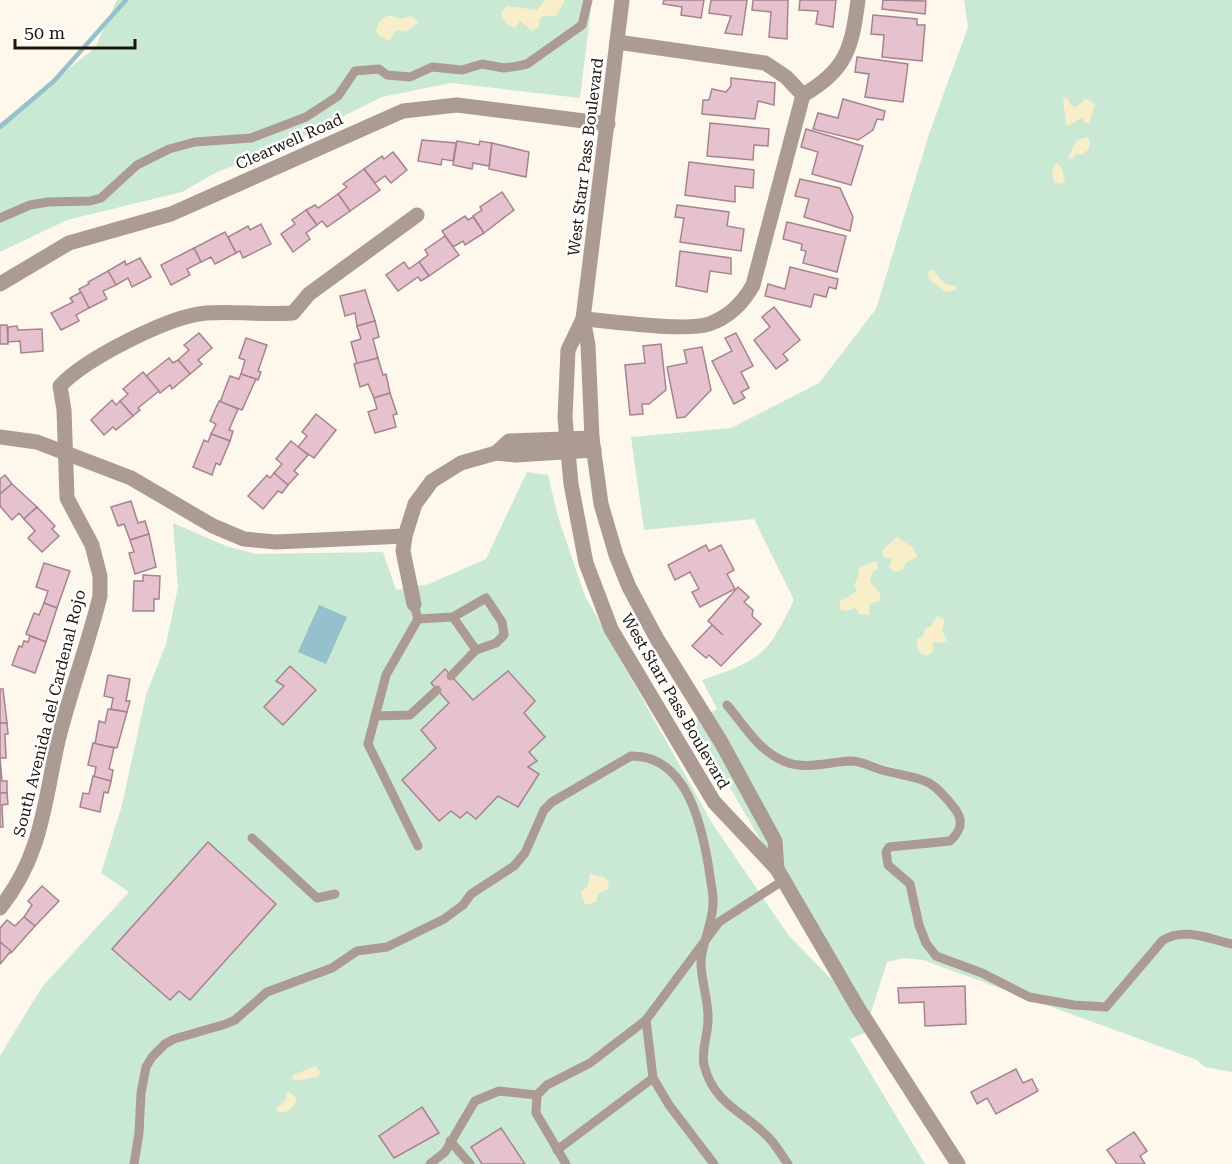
<svg xmlns="http://www.w3.org/2000/svg" width="1232" height="1164" font-family="'Roboto Serif',serif">
<style>
.green{fill:#c9e9d5}
.sand{fill:#f8eec9}
.water{fill:#95c1cd}
.lines{fill:none;stroke-linecap:round;stroke-linejoin:round}
.stream{stroke:#95c1cd;stroke-width:4.5}
.building{fill:#e6c2cf;stroke:#a5848f;stroke-width:1.5}
.service{stroke:#ab9b93;stroke-width:9}
.minor{stroke:#ab9b93;stroke-width:15}
.tertiary{stroke:#ab9b93;stroke-width:15}
.labels{text-anchor:middle;stroke-width:5;stroke-linejoin:round;paint-order:stroke}
.street-label{font-size:16px;fill:#1c160b;stroke:#fff}
</style>
<rect width="100%" height="100%" fill="#fef7eb"/>
<g class="green">
<polygon points="117,0 592,0 580,98 451,83 382,97 265,155 217,172 182,192 67,220 0,252 0,123 95,48"/>
<path d="M964,0H1232V1072L1205,1067L1197,1060L923,960L904,958L887,962L868,1022L872,1030L850,1039L925,1164H0V1056L42,987L129,892L101,873L122,805L146,695L166,644L178,587L173,523L226,546L256,554L383,552L396,590L429,584L486,559L527,472L548,475L558,517L585,596L712,823L789,936L858,1006L692,723L717,709L702,680C761,660 767,656 794,600L754,519L644,530L631,437L731,428L819,383L876,309L929,134L968,27Z"/>
</g>
<g class="sand">
<path d="M545,0H565L556,16H543L539,20V27L532,31L520,21L515,28C507,25 504,21 501,13L507,6L537,10Z"/>
<polygon points="388,15 401,19 411,16 419,22 406,32 396,30 389,41 378,35 376,30 379,22"/>
<polygon points="1066,96 1071,105 1076,107 1086,99 1095,104 1089,123 1085,123 1083,117 1070,125 1066,125 1063,100"/>
<polygon points="1086,137 1090,140 1089,149 1082,155 1076,154 1073,159 1068,158 1076,141"/>
<polygon points="1056,162 1062,168 1065,183 1059,184 1054,181 1052,172"/>
<polygon points="932,269 945,284 956,286 956,290 946,292 929,279 928,272"/>
<polygon points="897,537 913,548 917,557 905,563 904,569 894,572 889,567 892,558 884,557 882,551"/>
<polygon points="874,561 878,563 878,569 873,571 870,581 881,595 879,601 869,604 870,615 859,614 855,608 845,611 840,609 840,601 857,591 854,585 859,575 858,569"/>
<path d="M937,616L945,620L942,631L947,640L943,643L933,642V652L927,656C917,653 917,649 917,639L923,636L925,628L930,627Z"/>
<polygon points="590,874 604,877 609,882 608,889 598,894 596,902 585,905 581,892 588,886"/>
<path d="M316,1066L320,1072L318,1077C309,1077 301,1082 292,1080L293,1075Z"/>
<path d="M288,1091L297,1098C294,1109 288,1112 278,1113L276,1108L285,1101Z"/>
</g>
<polygon class="water" points="319,605 347,617 326,664 298,652"/>
<g class="lines">
<polyline class="stream" points="0,127 54,81 126,0"/>
</g>
<g class="building">
<polygon points="664,0 704,0 701,18 681,15 682,7 663,4"/>
<polygon points="711,0 747,0 742,35 725,33 731,16 709,13"/>
<polygon points="753,0 788,0 787,39 769,37 771,12 752,10"/>
<polygon points="800,0 836,0 833,27 816,24 818,11 799,10"/>
<polygon points="883,0 926,1 925,14 882,9"/>
<polygon points="873,15 917,19 917,25 925,25 922,61 882,57 884,35 871,34"/>
<polygon points="857,57 908,64 903,102 865,97 869,74 855,72"/>
<polygon points="731,78 775,83 774,105 758,101 755,119 702,114 703,100 709,100 712,89 726,92 731,86"/>
<polygon points="843,99 885,111 883,120 877,119 873,130 858,140 813,129 818,113 838,118"/>
<polygon points="710,123 769,129 768,146 754,145 753,160 707,156"/>
<polygon points="806,129 863,146 851,185 812,174 818,152 801,147"/>
<polygon points="422,140 456,143 453,161 442,159 441,165 418,161"/>
<polygon points="457,141 479,145 480,141 492,143 489,166 473,163 472,169 453,165"/>
<polygon points="492,143 529,152 526,177 489,169"/>
<polygon points="393,152 407,170 391,183 385,176 375,183 364,169 382,156 384,159"/>
<polygon points="689,162 754,170 753,188 735,186 735,202 685,195"/>
<polygon points="364,169 380,190 350,211 338,194 347,187 343,184"/>
<polygon points="800,179 840,188 853,217 850,231 804,217 809,199 795,196"/>
<polygon points="502,192 514,210 484,233 473,216 482,210 480,207"/>
<polygon points="338,194 350,211 327,227 322,221 317,225 306,210 315,205 318,208"/>
<polygon points="677,205 729,212 727,226 744,229 741,251 680,242 684,218 675,217"/>
<polygon points="306,210 317,225 306,233 310,239 293,252 281,234 295,224 292,220"/>
<polygon points="465,216 468,220 473,217 484,233 465,245 463,241 453,247 442,231"/>
<polygon points="787,222 846,236 837,272 803,263 806,251 801,250 802,244 783,239"/>
<polygon points="261,224 271,244 243,258 240,251 236,253 228,237 248,226 250,230"/>
<polygon points="225,232 236,253 215,264 211,257 201,262 194,248"/>
<polygon points="445,236 459,255 429,276 419,262 428,255 425,250"/>
<polygon points="194,248 201,262 187,269 190,275 171,285 161,265"/>
<polygon points="680,251 731,258 731,274 710,271 707,292 676,286"/>
<polygon points="140,258 151,277 132,287 128,278 116,285 108,271 125,261 126,265"/>
<polygon points="404,262 409,269 419,262 429,276 421,281 418,277 398,291 386,275"/>
<polygon points="790,267 838,279 836,289 829,287 826,297 814,294 811,307 765,296 768,284 785,289"/>
<polygon points="108,271 116,285 103,291 107,299 89,308 79,289 89,284 88,282"/>
<polygon points="365,290 375,321 357,326 355,313 345,316 340,296"/>
<polygon points="81,292 89,308 76,315 79,321 61,330 51,313 73,302 70,298"/>
<polygon points="774,307 800,340 783,354 788,360 776,369 754,340 770,327 762,317"/>
<polygon points="375,321 379,337 373,339 378,358 357,364 351,342 361,339 357,326"/>
<polygon points="0,325 7,325 8,344 0,344"/>
<polygon points="17,326 18,330 42,329 43,351 21,353 20,341 8,342 8,327"/>
<polygon points="199,333 212,348 198,360 202,364 190,374 178,360 189,350 184,345"/>
<polygon points="736,333 753,366 741,372 749,388 741,392 745,398 734,404 712,361 732,351 725,338"/>
<polygon points="246,338 267,345 258,371 261,372 258,380 241,374 245,360 239,358"/>
<polygon points="661,344 666,390 649,404 642,404 643,414 630,415 625,365 645,363 643,346"/>
<polygon points="702,347 711,390 685,417 677,418 667,367 687,363 684,350"/>
<polygon points="169,358 173,363 178,360 190,374 172,389 170,385 160,393 146,376"/>
<polygon points="378,358 383,375 386,374 390,393 374,398 368,384 360,387 354,364"/>
<polygon points="143,372 159,391 138,408 140,410 133,416 120,401 128,394 123,389"/>
<polygon points="241,374 256,379 242,410 220,402 230,376 239,379"/>
<polygon points="390,393 397,414 393,415 396,427 375,433 368,412 377,409 374,398"/>
<polygon points="112,400 116,405 120,401 133,416 116,430 113,427 104,435 91,420"/>
<polygon points="219,401 238,409 229,430 233,431 230,441 211,434 216,424 210,421"/>
<polygon points="316,414 336,430 314,458 298,447 307,436 302,432"/>
<polygon points="211,434 230,441 220,465 216,463 212,475 193,467 204,440 208,442"/>
<polygon points="291,441 308,455 294,471 298,474 288,485 274,473 282,464 276,459"/>
<polygon points="274,473 288,485 282,493 278,491 263,509 248,496 267,475 270,478"/>
<polygon points="5,475 12,484 0,494 0,479"/>
<polygon points="12,484 37,507 24,519 19,513 12,520 0,506 0,494"/>
<polygon points="131,501 138,523 145,521 149,534 130,540 124,524 118,526 111,507"/>
<polygon points="37,507 55,526 52,529 59,536 42,552 28,538 35,531 24,519"/>
<polygon points="149,534 156,567 135,574 129,553 134,552 130,540"/>
<polygon points="706,545 709,551 721,545 734,570 727,574 735,589 700,607 692,592 699,589 690,572 675,580 668,565"/>
<polygon points="44,563 70,571 57,608 44,603 48,591 36,587"/>
<polygon points="143,575 160,576 159,599 154,599 154,611 133,611 134,581 143,581"/>
<polygon points="738,587 749,597 744,602 753,610 752,616 761,624 721,666 709,655 706,658 692,646 712,625 723,635 708,621"/>
<polygon points="44,603 57,608 46,642 26,634 34,613 39,615"/>
<polygon points="30,636 46,642 35,673 12,665 19,646 22,647 24,641 28,642"/>
<polygon points="290,666 316,690 283,725 264,707 284,686 276,681"/>
<polygon points="445,669 473,700 508,671 535,701 524,713 545,737 529,752 537,761 528,767 539,774 518,807 498,796 476,819 467,812 460,818 451,811 439,821 402,780 436,748 421,730 449,703 431,683"/>
<polygon points="108,675 130,679 126,701 130,701 127,712 111,709 113,698 104,696"/>
<polygon points="0,689 3,689 7,723 0,723"/>
<polygon points="108,709 127,712 117,748 95,744 99,721 105,723"/>
<polygon points="0,723 7,723 8,734 5,734 6,758 0,758"/>
<polygon points="93,743 114,748 109,769 113,770 111,781 94,777 96,767 88,765"/>
<polygon points="0,758 2,781 7,781 7,793 0,793"/>
<polygon points="93,776 111,781 108,793 104,792 100,812 80,807 83,793 89,794"/>
<polygon points="0,793 7,793 8,804 2,805 3,827 0,827"/>
<polygon points="208,842 276,904 190,1000 179,991 170,1000 112,949"/>
<polygon points="42,886 59,901 35,926 24,917 32,905 28,901"/>
<polygon points="24,917 35,926 11,953 0,942 0,928 7,920 15,926"/>
<polygon points="0,942 11,951 0,964"/>
<polygon points="965,986 966,1024 925,1026 924,1002 899,1003 898,988"/>
<polygon points="1016,1069 1023,1083 1032,1079 1038,1091 996,1114 987,1098 977,1104 971,1092"/>
<polygon points="422,1107 439,1133 394,1158 379,1136"/>
<polygon points="501,1128 525,1164 482,1164 471,1147"/>
<polygon points="1134,1132 1147,1151 1140,1156 1145,1164 1117,1164 1107,1150"/>
</g>
<g class="lines">
<g class="service">
<polyline points="0,218 30,205 48,202 90,201 101,198 137,165 169,149 195,142 251,138 306,117 338,96 355,71 379,69 387,75 410,77 432,67 462,70 482,64 504,68 518,66 527,64 582,25 588,0"/>
<polyline points="414,604 418,619 386,675 368,744 418,846"/>
<polyline points="453,617 476,650"/>
<polyline points="418,619 453,617 486,598 502,622 504,635 496,643 476,650 451,676"/>
<path d="M727,705C745,726 759,752 786,762C807,770 828,762 850,761C863,761 873,768 885,771C922,780 929,775 955,809C964,821 961,831 950,841L889,847L886,852L888,865L910,884L919,925L926,943L936,956L982,973L1029,997L1074,1005L1106,1007L1163,940C1185,927 1209,939 1232,944"/>
<polyline points="375,716 410,715 437,690"/>
<polyline points="252,838 317,898 335,894"/>
<polyline points="646,1020 653,1078 669,1105 714,1164"/>
<polyline points="450,1141 470,1164"/>
<polyline points="557,1150 653,1078"/>
<path d="M134,1164L139,1133L141,1093L146,1067L152,1057L165,1044L174,1039L226,1024L235,1020L267,992L332,968L357,951L387,947L444,919L463,905L471,894L514,866L525,853L544,810L552,802L631,756C687,755 702,826 709,869C710,881 714,893 713,905C712,925 701,947 701,962C701,982 709,1001 708,1020C708,1035 701,1050 704,1065C714,1105 745,1112 769,1138C776,1145 782,1156 788,1164"/>
<polyline points="430,1164 445,1152 475,1101 499,1091 537,1095"/>
<polyline points="566,1164 536,1113 537,1095 547,1085 590,1063 646,1020 719,922 784,880"/>
</g>
<g class="minor">
<path d="M803,95C847,70 852,47 858,0"/>
<polyline points="0,284 69,243 171,214 403,111 457,105 608,124"/>
<path d="M583,319C611,321 686,332 709,324C729,317 743,303 753,285L803,95L786,77L765,63L617,42"/>
<polyline points="0,437 37,442 131,478 213,526 244,539 276,542 405,536"/>
<polyline points="496,453 509,441 592,438"/>
<polyline points="414,604 403,551 405,536 415,504 432,481 461,463 496,453 516,455 594,450"/>
<path d="M0,908C42,856 44,803 58,741C70,692 88,645 100,596V576L92,545L67,498L64,410L60,386C85,359 169,316 206,313C235,311 263,315 293,313L309,294L417,215"/>
</g>
<g class="tertiary">
<polyline points="622,0 583,319 568,350 565,418 571,484 586,563 611,629 714,802 777,869 858,1008 958,1164"/>
<polyline points="583,319 588,345 592,438 601,504 616,555 629,587 657,639 721,742 775,841 777,869"/>
</g>
</g>
<g class="labels">
<g class="street-label">
<text transform="translate(289 141) rotate(-24)" y="6">Clearwell Road</text>
<text transform="translate(585 157) rotate(-83)" y="6">West Starr Pass Boulevard</text>
<text transform="translate(676 701) rotate(60)" y="6">West Starr Pass Boulevard</text>
<text transform="translate(49 713) rotate(-76)" y="6">South Avenida del Cardenal Rojo</text>
</g>
</g>
<path d="M15 39v9h120v-9" fill="none" stroke="#1c160b" stroke-width="3"/>
<text x="24" y="39" font-size="18" fill="#1c160b" stroke="#ffffff" stroke-width="4.5" paint-order="stroke">50 m</text>
</svg>
